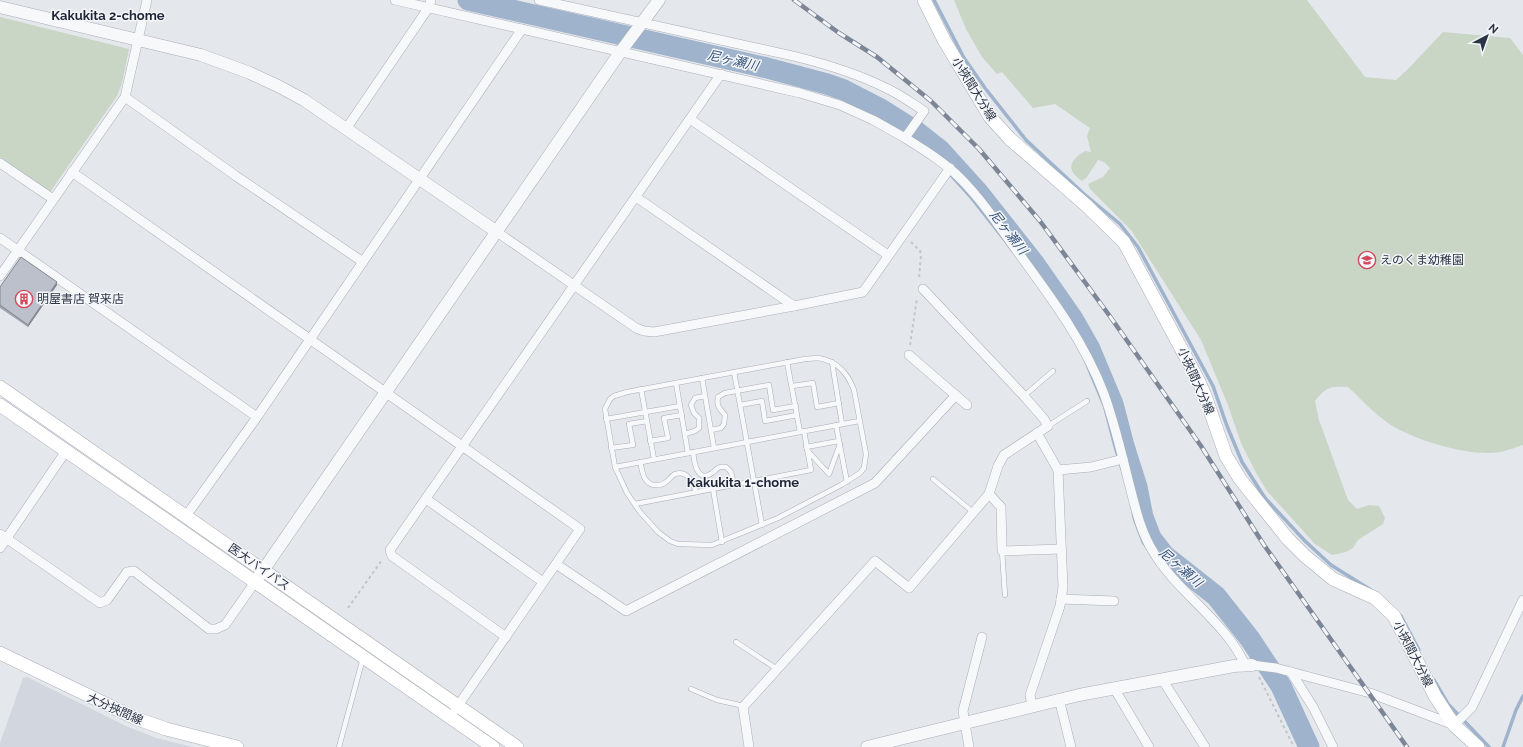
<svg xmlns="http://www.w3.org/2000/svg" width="1523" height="747" font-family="Raleway,'Noto Sans JP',sans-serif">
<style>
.built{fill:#d2d6de}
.green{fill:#c9d6c5}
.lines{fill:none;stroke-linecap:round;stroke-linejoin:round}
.stream{stroke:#9fb4cc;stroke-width:3.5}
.river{stroke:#9fb4cc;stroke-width:21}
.service-casing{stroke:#a9aeb7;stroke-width:5.5}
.minor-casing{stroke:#a9aeb7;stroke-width:10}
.tertiary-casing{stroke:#a9aeb7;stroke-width:13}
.secondary-casing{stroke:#a9aeb7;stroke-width:14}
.path{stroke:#c2c5cb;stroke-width:2;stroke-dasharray:3 3;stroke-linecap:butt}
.service{stroke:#f7f8fa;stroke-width:4.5}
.minor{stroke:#f7f8fa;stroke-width:9}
.tertiary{stroke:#f7f8fa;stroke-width:12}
.secondary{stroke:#fff;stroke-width:13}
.rail-casing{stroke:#7d8696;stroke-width:4.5}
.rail{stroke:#f4f6f9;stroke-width:3;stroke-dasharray:9;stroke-linecap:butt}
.wall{fill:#a1a5ae}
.shaded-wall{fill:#83868d}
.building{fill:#bbc0ca;stroke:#83868d}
.labels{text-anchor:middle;stroke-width:3;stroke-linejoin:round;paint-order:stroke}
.street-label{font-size:12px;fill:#2b3445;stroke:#f4f6f9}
.poi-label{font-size:12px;fill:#2b3445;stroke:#f4f6f9;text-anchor:start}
.neighbourhood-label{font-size:13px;font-weight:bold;fill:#1d2536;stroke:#f4f6f9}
.water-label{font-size:13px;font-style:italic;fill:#34527a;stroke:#f4f6f9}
</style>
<rect width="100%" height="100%" fill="#e4e7ec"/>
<polygon class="built" points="27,677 126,726 156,738 193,747 0,747 0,743 23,678"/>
<g class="green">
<path d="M954,0H1307L1365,77L1396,80L1408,69L1443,32L1510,38L1523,55V445C1516,447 1507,451 1500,452C1471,457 1422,442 1396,428C1378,418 1363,401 1348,387C1330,386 1326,387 1315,401L1319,420L1348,500L1357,509L1369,505L1379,506L1385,518L1383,524L1358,540L1353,548L1346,552L1332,555L1315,544L1267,491L1255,471L1241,443L1228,405L1201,340L1131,230L1090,189L1088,184L1103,177L1110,168L1104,162L1098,160L1087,177L1082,181C1065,170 1070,160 1085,151L1091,152L1087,136L1090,128L1055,104L1033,108L1002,72L997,74L982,57L966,29Z"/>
<polygon points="0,17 129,49 122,83 117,96 50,192 0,157"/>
</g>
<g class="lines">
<g class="stream">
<polyline points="934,0 964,58 985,88 1026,140 1084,194 1120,224 1138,247 1213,386 1227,426 1242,462 1265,498 1305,541 1331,565 1371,590"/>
<polyline points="1401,616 1419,650"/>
<polyline points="1434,680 1448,704 1489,747"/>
<polyline points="1503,747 1516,710 1523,696"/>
</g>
<polyline class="river" points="468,0 763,67 827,84 844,90 879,108 917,132 940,150 978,192 1034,263 1073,319 1090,349 1113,404 1124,446 1137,487 1143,517 1151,538 1164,555 1216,596 1250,639 1281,686 1309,747"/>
<defs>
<g id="service">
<path d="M818,358C837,361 847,372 854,390L866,454L864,468L860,473L841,485L778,518L712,545L678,544L670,541L658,532L640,512L627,493L615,467L605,409L610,399L614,396L627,392L805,359Z"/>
<polyline points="787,362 800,432"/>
<polyline points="832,362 842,424"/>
<polyline points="734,372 762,525"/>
<polyline points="702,378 714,448"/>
<polyline points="676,383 688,453"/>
<polyline points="792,386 813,383 817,407 839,403"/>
<polyline points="641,389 654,459"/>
<polyline points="1024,396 1053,371"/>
<polyline points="740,405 762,401 765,421 797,415"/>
<polyline points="606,419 680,406"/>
<polyline points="836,425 847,482"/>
<polyline points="1048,426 1087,401"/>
<path d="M711,430L721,428L724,424L725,415C720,409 716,406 718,397L725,393L769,385L773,410L796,406"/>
<polyline points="685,434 695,431 699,428 699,418 694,413 691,405 695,398 705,396"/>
<polyline points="650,441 668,438 664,418 682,415"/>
<polyline points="806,447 839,441"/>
<polyline points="611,448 633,445 629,424 647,421"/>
<polyline points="807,450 829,474 840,444"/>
<path d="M693,452C694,461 697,484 712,473C717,469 718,466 726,467L731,472L734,485"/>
<path d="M640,462C642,467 642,476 646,480C650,486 660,487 666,482C669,480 671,476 675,474C688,470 693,483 696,492"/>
<polyline points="615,467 859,421"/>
<polyline points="933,479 973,512"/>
<polyline points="713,489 722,542"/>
<polyline points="635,504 811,470 804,431"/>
<polyline points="1002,551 1005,595"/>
<polyline points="736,642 777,669"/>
<polyline points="691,689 717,700 744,706"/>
<polyline points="339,747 363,658"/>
</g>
<g id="minor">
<path d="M395,0L800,93L840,105L873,120L905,138L924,111C913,104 902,96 890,90C859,74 826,64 793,56L539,0"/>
<polyline points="125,97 236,176 363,262"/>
<polyline points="690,119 888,255"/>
<polyline points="346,129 429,7 431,0"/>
<path d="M905,138C924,150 944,162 960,178C982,200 999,226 1017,251C1050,296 1084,341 1104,394C1115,424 1122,456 1130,487C1136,510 1141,533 1154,553C1177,592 1227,623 1245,665"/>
<polyline points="0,163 53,199"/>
<polyline points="72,172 580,529 455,710"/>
<polyline points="636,197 794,306"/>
<polyline points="497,232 636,328 644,331 654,332 794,306 863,292 950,168"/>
<polyline points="0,238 257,417"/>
<polyline points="0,276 125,97 147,0"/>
<polyline points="909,355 967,405"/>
<polyline points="1058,470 1091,467 1123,459"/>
<polyline points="989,494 1001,507 1002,551 1061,549"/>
<polyline points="426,499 543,582"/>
<polyline points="186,516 257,417 522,29"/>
<polyline points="0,534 100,603 107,600 127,572 134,571 209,629 216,629 225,625 255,582"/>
<polyline points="0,548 66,451"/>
<polyline points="556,564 626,611 875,483 956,395"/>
<polyline points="1061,599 1114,601"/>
<polyline points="506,637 392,556 390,550 721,74"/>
<polyline points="1252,665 1276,668 1370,693 1454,725 1472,707 1523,600"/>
<polyline points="1291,672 1313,707 1333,747"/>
<polyline points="1162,679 1205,747"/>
<polyline points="1114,688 1149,747"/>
<polyline points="1059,699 1071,747"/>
<polyline points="1032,706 1030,695 1060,606 1063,587 1058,470 1037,433"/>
<polyline points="749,747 743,707 875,561 909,588 989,494 998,466 1004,455 1048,426 1044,419 1024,396 923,289"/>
<polyline points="969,747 963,711 982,637"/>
</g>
<g id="tertiary">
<polyline points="0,7 201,55 250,73 278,86 304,100 497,232"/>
<polyline points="255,582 621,51 659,0"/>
<polyline points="867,747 1079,695 1234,666 1252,665"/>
</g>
<g id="secondary">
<polyline points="924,0 944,40 990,117 1010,139 1087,206 1124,242 1197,378 1204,393 1226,456 1240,479 1287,538 1305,556 1333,579 1375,598 1394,616 1435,696 1454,725 1478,747"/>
<polyline points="0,387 517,747"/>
<polyline points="0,405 493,747"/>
<polyline points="0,653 135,718 166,729 237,747"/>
</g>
</defs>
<use href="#service" class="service-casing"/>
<use href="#minor" class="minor-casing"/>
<use href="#tertiary" class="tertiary-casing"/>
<use href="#secondary" class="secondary-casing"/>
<g class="path">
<polyline points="911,242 920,251 921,254 919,279"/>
<polyline points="910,345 917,298"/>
<polyline points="348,608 382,560"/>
<polyline points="1259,677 1294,747"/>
</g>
<use href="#service" class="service"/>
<use href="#minor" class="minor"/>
<use href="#tertiary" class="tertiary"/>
<use href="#secondary" class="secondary"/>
<defs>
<polyline id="rail" points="794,0 839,33 877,57 931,101 979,149 1040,221 1109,315 1201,446 1264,545 1407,747"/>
</defs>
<use href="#rail" class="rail-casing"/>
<use href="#rail" class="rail"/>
</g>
<polygon class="wall" points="57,285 28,327 0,308 0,287"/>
<polygon class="shaded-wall" points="57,282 57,285 28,327 28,325"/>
<polygon class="building" points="21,257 57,282 28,325 0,305 0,287"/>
<defs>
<symbol id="school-ring" viewBox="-11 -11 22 22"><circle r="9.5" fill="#f4f6f9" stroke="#d1495b" stroke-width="1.5"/><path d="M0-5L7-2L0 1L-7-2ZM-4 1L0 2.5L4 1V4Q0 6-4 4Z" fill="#d1495b"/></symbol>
<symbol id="building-ring" viewBox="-11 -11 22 22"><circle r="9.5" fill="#f4f6f9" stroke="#d1495b" stroke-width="1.5"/><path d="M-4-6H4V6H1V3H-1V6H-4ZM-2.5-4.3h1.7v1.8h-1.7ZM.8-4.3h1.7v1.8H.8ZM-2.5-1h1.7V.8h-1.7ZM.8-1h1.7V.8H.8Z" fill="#d1495b"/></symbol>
</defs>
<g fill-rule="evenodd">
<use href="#school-ring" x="1357" y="250" width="20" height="20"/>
<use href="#building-ring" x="14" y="289" width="20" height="20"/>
</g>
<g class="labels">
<g class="street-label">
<text transform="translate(974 89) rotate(58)" y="4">小挾間大分線</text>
<text transform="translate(1196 381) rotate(66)" y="4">小挾間大分線</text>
<text transform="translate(259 567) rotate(35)" y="4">医大バイパス</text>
<text transform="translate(1413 654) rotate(63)" y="4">小挾間大分線</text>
<text transform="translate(115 709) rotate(24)" y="4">大分挾間線</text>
</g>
<g class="poi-label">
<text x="1380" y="264">えのくま幼稚園</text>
<text x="37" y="303">明屋書店 賀来店</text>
</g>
<g class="neighbourhood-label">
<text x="108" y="20">Kakukita 2-chome</text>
<text x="743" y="487">Kakukita 1-chome</text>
</g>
<g class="water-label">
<text transform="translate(733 60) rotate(13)" y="5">尼ヶ瀬川</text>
<text transform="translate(1009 232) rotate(52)" y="5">尼ヶ瀬川</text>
<text transform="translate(1181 567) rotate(41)" y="5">尼ヶ瀬川</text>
</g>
</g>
<g transform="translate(1487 36) rotate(41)" stroke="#f4f6f9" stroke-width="3" paint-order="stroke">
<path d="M0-3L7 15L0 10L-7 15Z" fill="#2b3445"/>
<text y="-6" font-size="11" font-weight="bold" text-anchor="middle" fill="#2b3445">N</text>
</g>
</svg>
